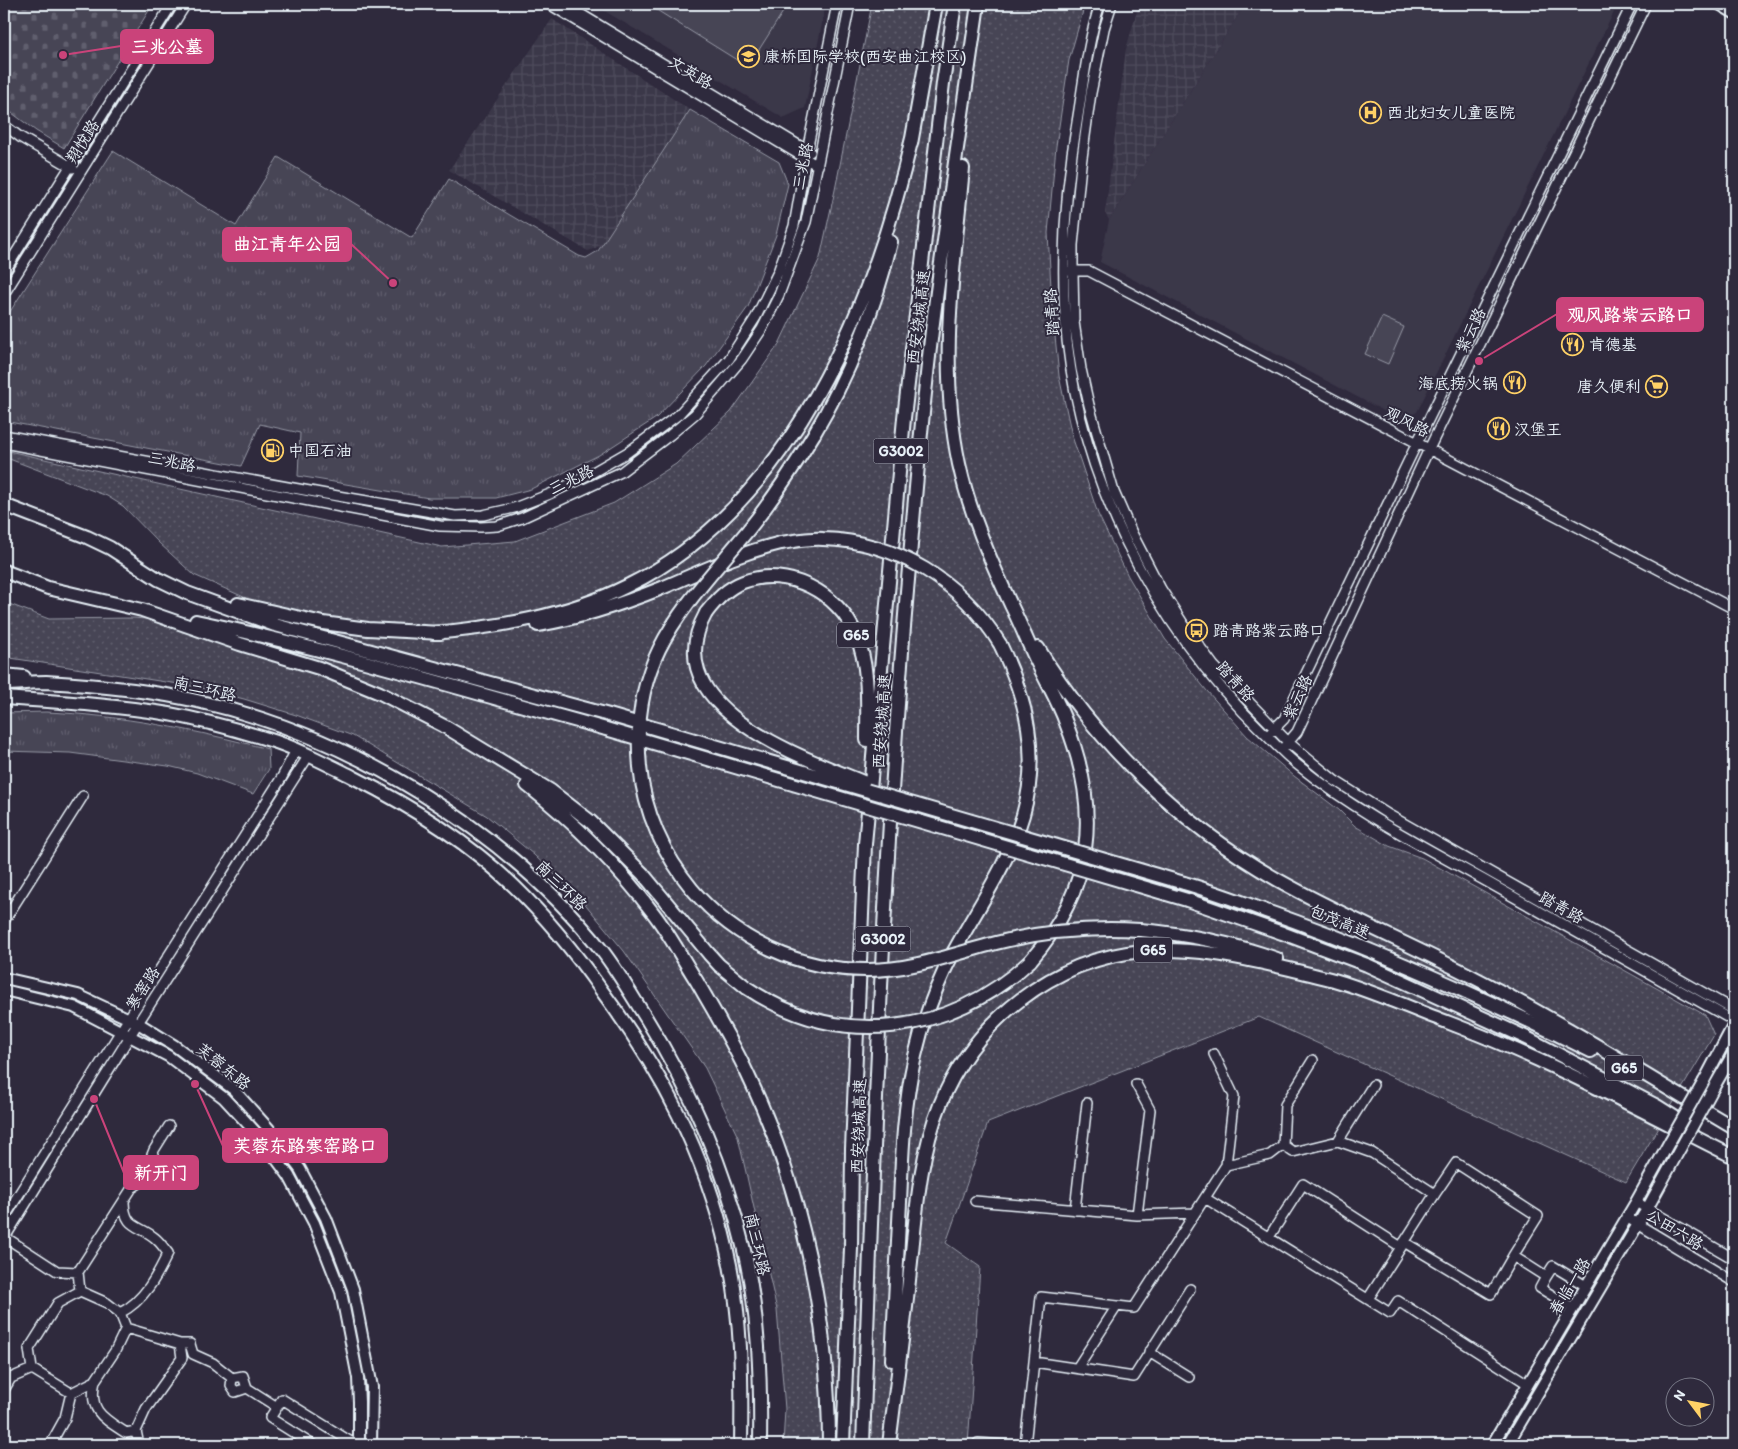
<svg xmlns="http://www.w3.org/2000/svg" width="1738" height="1449" viewBox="0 0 1738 1449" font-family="Itim,'LXGW WenKai TC',sans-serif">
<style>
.built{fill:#3b3749}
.industrial{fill:url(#industrial-grid)}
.grass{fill:url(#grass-dots);stroke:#979aa6}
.cemetery{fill:url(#cemetery-stones);stroke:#979aa6}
.park{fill:url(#park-tufts);stroke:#979aa6}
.pitch{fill:#464455;stroke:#979aa6}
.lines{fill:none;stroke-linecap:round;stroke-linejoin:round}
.minor-casing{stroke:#e8f1f8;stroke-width:12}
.major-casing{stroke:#e8f1f8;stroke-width:14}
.highway-casing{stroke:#e8f1f8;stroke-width:16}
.minor{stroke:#2f2a3d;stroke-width:9}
.major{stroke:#2f2a3d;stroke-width:10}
.highway{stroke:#2f2a3d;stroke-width:12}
.major-bridge-casing{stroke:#e8f1f8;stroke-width:14;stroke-linecap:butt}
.highway-bridge-casing{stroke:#e8f1f8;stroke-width:16;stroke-linecap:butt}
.major-bridge{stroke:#2f2a3d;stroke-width:10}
.highway-bridge{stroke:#2f2a3d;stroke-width:12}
.labels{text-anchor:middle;stroke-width:4;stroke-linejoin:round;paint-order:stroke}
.shield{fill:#2f2a3d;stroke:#b0b5c0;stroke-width:1}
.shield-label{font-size:15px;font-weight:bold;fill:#e8f1f8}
.poi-label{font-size:16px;fill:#e8f1f8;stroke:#2f2a3d;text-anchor:start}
.street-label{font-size:16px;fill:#e8f1f8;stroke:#2f2a3d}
.leader{fill:none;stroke:#ca437a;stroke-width:2}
.callout-dot{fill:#ca437a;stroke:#2f2a3d;stroke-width:2}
.callout{fill:#ca437a;stroke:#ca437a;stroke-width:2}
.callout-label{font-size:18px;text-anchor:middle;font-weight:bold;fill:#fff}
</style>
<defs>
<pattern id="industrial-grid" width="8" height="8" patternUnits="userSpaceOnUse" patternTransform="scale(1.25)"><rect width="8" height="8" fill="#3b3749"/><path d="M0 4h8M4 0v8" fill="none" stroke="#4e4b5b"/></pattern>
<pattern id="grass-dots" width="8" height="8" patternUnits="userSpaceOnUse" patternTransform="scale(1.25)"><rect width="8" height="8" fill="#464455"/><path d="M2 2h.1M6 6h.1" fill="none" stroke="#615f6e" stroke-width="1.8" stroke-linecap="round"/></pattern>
<pattern id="cemetery-stones" width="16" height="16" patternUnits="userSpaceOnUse" patternTransform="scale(1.25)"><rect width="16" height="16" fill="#464455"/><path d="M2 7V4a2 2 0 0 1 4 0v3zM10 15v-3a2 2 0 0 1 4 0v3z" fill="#615f6e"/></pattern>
<pattern id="park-tufts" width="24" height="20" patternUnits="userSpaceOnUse" patternTransform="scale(1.25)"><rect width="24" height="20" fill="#464455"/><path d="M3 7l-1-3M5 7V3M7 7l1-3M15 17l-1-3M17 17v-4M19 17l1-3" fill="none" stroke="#615f6e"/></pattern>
</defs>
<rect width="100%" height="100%" fill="#2f2a3d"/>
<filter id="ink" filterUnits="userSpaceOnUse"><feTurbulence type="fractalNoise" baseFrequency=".02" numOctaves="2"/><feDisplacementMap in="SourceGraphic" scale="10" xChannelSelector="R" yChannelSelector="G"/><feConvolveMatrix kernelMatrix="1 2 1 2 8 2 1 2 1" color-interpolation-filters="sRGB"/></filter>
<g filter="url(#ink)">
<!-- built -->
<path class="built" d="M593,4H826L805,108L783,118Z
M1245,4H1618L1417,412L1401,420L1100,262L1109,220Z"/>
<!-- industrial -->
<path class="industrial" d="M1139,4H1245L1109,220L1105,213L1126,49Z
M552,19L690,110L603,245L588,251L449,170Z"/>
<!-- grass -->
<path class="grass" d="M872,4H1085L1069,60L1056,146L1048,233L1052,306L1059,376L1072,436L1098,514L1128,576L1165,639L1207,691L1247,736L1294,776L1339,810L1355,826L1389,846L1422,858L1705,1015L1714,1035L1626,1182L1259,1017L988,1123L946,1243L980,1267L968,1445H783L785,1409L777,1310L738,1137L705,1068L624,951L586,905L534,855L487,816L353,736L296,715L244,699L198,687L4,657V602L49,619L133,618L159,620L228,645L246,598L194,575L159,543L123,506L107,496L4,457V450L442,547L515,541L614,503L676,464L731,412L779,344L820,258L835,190Z"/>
<!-- cemetery -->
<path class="cemetery" d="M4,4H153L64,148L36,131L4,107Z"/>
<!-- park -->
<path class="park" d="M690,110L779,162L788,184L776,235L748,307L706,366L656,418L599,455L531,489L496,498H429L298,476L300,433L260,424L241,466L4,421V321L113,151L236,226L278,157L412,238L449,179L579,256L586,258L598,251Z
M46,712C120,715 195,730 268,749L269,769L253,794L197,773L168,766L70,753L4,751V713Z"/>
<!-- pitch -->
<path class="pitch" d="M647,4H788L748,67Z
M1382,317L1404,327L1388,364L1365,354Z"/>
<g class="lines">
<defs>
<path id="minor" d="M549,4L818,166
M564,4L810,152
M1100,4C1088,40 1084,79 1078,116C1066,184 1061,249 1065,317C1075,472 1153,626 1264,733C1275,744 1286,756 1299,766C1355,811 1419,844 1482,879C1566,926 1650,973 1734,1021
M1112,4L1104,29L1091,93L1081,165L1073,245V271L1074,322L1081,369L1089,405L1114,492L1132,533L1161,589L1184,625L1214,666L1288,742L1307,758L1334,780L1389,815L1734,1010
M4,125L20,137L73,168
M1069,271H1089L1734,609
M4,272L172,4
M4,294L186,4
M4,435L326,494L455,516L483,515L514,508L550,494L588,475L628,452L678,415L729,359L756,317L778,272L794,226L807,151L837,4
M4,443L440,526L481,527L497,526L522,518L621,472L670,435L695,414L742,359L762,329L779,295L806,222L850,4
M1272,731L1284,719L1417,443L1632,4
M1285,746L1297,732L1429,449L1646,4
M4,921L83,796
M1214,1054L1234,1096L1226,1165
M1136,1084L1150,1110L1137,1215
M1338,1141L1373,1085
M1283,1145L1285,1105L1313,1060
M1205,1198L1390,1313L1398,1301L1528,1384
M975,1201L1137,1215L1195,1213
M1636,1202L1734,1259
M1075,1210L1087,1103
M1626,1217L1734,1282
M4,1218L129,1018L282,777L296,750
M5,1237L57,1271L78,1272L80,1291L107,1303L120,1313L126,1328L180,1344H190L193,1354L213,1363L232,1378L243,1376L247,1388L277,1407L282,1399L356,1445
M1269,1237L1303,1184L1401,1247
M4,1239L138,1023L309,755
M1404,1242L1491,1294L1513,1256
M78,1272L132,1188L141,1182L154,1150L169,1126
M1546,1277L1553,1266L1586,1286
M80,1291L58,1303L29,1349L32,1369L71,1393L95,1381L115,1351L126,1328
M1368,1299L1435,1194
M120,1313C144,1301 157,1276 168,1253C164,1248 160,1242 155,1238C138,1224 125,1229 124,1202
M1149,1352L1189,1377
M1034,1362L1134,1377L1190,1289
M1077,1368L1117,1306
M232,1378L231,1386L235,1392L247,1388
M95,1381C88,1411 103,1418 126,1433L136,1431L146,1409L182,1358L180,1344
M4,1390L11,1378L32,1369
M277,1407L270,1418L313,1445
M136,1431L139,1445
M50,1445L65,1418L71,1393
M976,1445L978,1443L1004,1445
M1025,1445L1041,1297L1134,1308L1226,1165L1270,1155L1283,1145L1293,1152L1338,1141L1372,1153L1435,1194L1456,1163L1538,1216L1513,1256L1546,1277L1540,1288L1573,1308"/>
<path id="major" d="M1719,4L1734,13
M4,978L78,995L138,1023L175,1046L233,1089L269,1129L300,1169L326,1218L353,1289L372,1387L371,1445
M4,990L74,1007L168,1056L224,1098L260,1137L289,1176L314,1223L341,1292L358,1378L359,1402V1445
M1704,1081L1734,1024
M1714,1087L1734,1052
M1492,1445L1636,1202L1670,1141
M1507,1445L1647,1209L1681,1147"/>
<path id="highway" d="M911,144L936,4
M963,168C954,266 938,366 959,464C970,514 990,559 1011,605C1021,625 1029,646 1039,666C1048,685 1059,703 1066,723C1101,812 1094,888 1030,961
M814,434C849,375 875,309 891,242
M4,505L87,537L110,548L158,579L187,593L275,625L609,715
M4,571L48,588L142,610L240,644L319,668L380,693L444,726L551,791L590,821L643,874L709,954L719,965L747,988
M238,604L323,623L368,629L441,633
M706,613C716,600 727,588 743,582C787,565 839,593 856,635C870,667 867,707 867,740
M196,621C334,650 470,692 606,729
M538,625C581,618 622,604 662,588C702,571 739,553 781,543
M433,633C499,627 567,616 627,586C791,506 873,306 912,138
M1038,648C1096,743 1181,825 1278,880C1342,916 1410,944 1475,978C1555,1019 1632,1067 1709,1113
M4,675L24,677
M4,684C18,684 32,682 46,682C96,685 148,690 197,701C349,735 506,829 603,952C619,973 632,996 646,1018C690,1089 724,1165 743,1246C759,1311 761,1379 760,1445
M4,698C59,702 115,705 169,714C202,720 235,729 267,739C297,748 325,763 353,777C411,806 468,842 515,887C548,919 576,954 602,991C661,1071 705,1153 727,1251C742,1315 742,1380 741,1445
M527,785C574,822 618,866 654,914C670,935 682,958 696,980C714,1011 732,1041 747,1073C802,1188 829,1318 829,1445
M1184,883C1212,891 1239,901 1266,911C1378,950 1486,999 1591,1051
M1187,900L1282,933L1367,965L1527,1038L1657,1106L1690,1127
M1140,930C1187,934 1232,943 1277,959
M1702,1109L1734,1128
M892,1360C895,1308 897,1255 900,1202C902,1153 904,1104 915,1056C923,1020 936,986 953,953C977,908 1008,865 1023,815C1040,755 1027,699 1000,644
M843,1445L851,1248L852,1149L865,844L904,418L943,83L955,4
M863,1445C873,1164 882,883 906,603C916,487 925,371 942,256C953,172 966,88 978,4
M889,1445C896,1387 904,1329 910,1271C916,1216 919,1157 940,1105C973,1022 1053,959 1143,951C1191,947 1239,957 1285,968C1302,972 1318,976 1334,980C1368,990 1401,1004 1434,1017C1457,1026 1481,1035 1504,1045C1582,1078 1658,1119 1734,1157"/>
</defs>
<!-- minor casing -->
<use href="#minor" class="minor-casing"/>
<!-- major casing -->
<use href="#major" class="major-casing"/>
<!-- highway casing -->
<use href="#highway" class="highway-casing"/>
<!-- minor -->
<use href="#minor" class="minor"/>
<!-- major -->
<use href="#major" class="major"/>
<!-- highway -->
<use href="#highway" class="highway"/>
<defs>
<path id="major-bridge" d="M1670,1141L1704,1081
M1681,1147L1714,1087"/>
<path id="highway-bridge" d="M814,434C794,467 773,499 749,529C685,607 629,656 640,767C644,812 664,855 692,889C736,941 801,971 869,970C912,970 954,954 996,943C1044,931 1091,927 1140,930
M781,543C795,541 809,538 823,539C896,541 962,582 1000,644
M706,613C654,707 800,756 863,782
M609,715L1184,883
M606,729L1187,900
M747,988C840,1050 949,1036 1030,961"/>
</defs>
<!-- major-bridge casing -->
<use href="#major-bridge" class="major-bridge-casing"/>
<!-- highway-bridge casing -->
<use href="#highway-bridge" class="highway-bridge-casing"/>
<!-- major-bridge -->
<use href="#major-bridge" class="major-bridge"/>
<!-- highway-bridge -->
<use href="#highway-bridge" class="highway-bridge"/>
</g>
</g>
<!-- icons -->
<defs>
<symbol id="school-ring" viewBox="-11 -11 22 22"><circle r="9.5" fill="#2f2a3d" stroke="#ffd166" stroke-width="1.5"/><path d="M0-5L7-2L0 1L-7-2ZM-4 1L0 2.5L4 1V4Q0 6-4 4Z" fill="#ffd166"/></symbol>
<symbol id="hospital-ring" viewBox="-11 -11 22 22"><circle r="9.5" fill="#2f2a3d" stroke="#ffd166" stroke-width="1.5"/><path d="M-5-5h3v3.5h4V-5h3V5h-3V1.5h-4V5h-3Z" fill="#ffd166"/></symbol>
<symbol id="restaurant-ring" viewBox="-11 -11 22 22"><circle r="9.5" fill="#2f2a3d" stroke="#ffd166" stroke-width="1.5"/><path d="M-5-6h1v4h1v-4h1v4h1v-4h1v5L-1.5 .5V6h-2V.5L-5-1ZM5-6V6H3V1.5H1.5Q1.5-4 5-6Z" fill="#ffd166"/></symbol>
<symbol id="supermarket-ring" viewBox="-11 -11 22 22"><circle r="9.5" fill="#2f2a3d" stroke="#ffd166" stroke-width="1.5"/><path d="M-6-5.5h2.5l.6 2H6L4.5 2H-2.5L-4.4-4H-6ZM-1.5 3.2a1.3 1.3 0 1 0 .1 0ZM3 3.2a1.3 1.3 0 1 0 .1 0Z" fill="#ffd166"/></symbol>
<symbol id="fuel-ring" viewBox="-11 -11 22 22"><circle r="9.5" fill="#2f2a3d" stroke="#ffd166" stroke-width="1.5"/><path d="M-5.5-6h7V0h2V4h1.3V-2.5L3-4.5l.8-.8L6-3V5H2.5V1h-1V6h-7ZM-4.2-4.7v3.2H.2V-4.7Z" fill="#ffd166"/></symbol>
<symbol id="bus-ring" viewBox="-11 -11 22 22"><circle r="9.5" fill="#2f2a3d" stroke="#ffd166" stroke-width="1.5"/><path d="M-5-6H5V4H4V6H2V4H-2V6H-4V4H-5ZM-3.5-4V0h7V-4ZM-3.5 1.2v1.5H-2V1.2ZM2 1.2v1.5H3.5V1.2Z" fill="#ffd166"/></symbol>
</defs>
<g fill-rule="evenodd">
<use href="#school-ring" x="736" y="44" width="25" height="25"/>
<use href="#hospital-ring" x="1358" y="100" width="25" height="25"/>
<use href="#restaurant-ring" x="1560" y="332" width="25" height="25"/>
<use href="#restaurant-ring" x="1502" y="370" width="25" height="25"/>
<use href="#supermarket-ring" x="1644" y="374" width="25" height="25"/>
<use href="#restaurant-ring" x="1486" y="416" width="25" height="25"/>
<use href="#fuel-ring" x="260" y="438" width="25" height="25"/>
<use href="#bus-ring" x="1184" y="618" width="25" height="25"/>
</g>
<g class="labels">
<!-- shield labels -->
<g class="shield">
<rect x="873.5" y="438.5" width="55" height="25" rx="4"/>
<rect x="837" y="622.5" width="38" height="25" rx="4"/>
<rect x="855.5" y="926.5" width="55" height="25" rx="4"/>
<rect x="1134" y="937.5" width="38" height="25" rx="4"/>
<rect x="1605" y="1055.5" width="38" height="25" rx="4"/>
</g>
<g class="shield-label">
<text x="901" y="456">G3002</text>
<text x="856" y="640">G65</text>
<text x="883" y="944">G3002</text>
<text x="1153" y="955">G65</text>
<text x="1624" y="1073">G65</text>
</g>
<!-- poi labels -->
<g class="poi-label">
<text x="764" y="62">康桥国际学校(西安曲江校区)</text>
<text x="1387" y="118">西北妇女儿童医院</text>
<text x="1589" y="350">肯德基</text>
<text x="1498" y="389" text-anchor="end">海底捞火锅</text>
<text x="1641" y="392" text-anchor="end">唐久便利</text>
<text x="1514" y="435">汉堡王</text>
<text x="288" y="456">中国石油</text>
<text x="1213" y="636">踏青路紫云路口</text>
</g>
<!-- street labels -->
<g class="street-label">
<text transform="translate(691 72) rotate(31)" y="6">文英路</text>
<text transform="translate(82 141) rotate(-58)" y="6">翔悦路</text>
<text transform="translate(802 166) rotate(-79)" y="6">三兆路</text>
<text transform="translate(1051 312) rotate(-94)" y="6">踏青路</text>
<text transform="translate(918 317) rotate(-83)" y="6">西安绕城高速</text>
<text transform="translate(1470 330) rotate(-64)" y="6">紫云路</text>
<text transform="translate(1407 421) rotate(27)" y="6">观风路</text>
<text transform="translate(172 461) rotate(11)" y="6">三兆路</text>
<text transform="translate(571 479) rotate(-26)" y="6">三兆路</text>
<text transform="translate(1236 681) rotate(48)" y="6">踏青路</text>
<text transform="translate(205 688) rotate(13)" y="6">南三环路</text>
<text transform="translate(1297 697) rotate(-65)" y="6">紫云路</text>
<text transform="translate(881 721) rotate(-86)" y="6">西安绕城高速</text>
<text transform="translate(562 885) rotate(44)" y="6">南三环路</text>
<text transform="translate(1562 907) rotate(29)" y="6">踏青路</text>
<text transform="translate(1340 921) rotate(22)" y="6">包茂高速</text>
<text transform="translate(142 988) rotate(-57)" y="6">寒窑路</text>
<text transform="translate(224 1066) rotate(39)" y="6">芙蓉东路</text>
<text transform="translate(858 1126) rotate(-88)" y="6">西安绕城高速</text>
<text transform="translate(1675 1229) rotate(31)" y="6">公田六路</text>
<text transform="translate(758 1244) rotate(77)" y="6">南三环路</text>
<text transform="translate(1569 1286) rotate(-59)" y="6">春临一路</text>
</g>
</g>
<!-- callouts -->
<path class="leader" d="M63 55L121 46M393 283L351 244M1479 361L1557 314M195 1084L223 1146M94 1099L124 1173"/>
<g class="callout-dot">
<circle cx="63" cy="55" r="5"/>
<circle cx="393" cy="283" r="5"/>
<circle cx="1479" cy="361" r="5"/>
<circle cx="195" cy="1084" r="5"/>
<circle cx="94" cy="1099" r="5"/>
</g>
<g class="callout">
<rect x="121" y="30" width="92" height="33" rx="5"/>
<rect x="223" y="228" width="128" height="33" rx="5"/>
<rect x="1557" y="298" width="146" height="33" rx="5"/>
<rect x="223" y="1129" width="164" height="33" rx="5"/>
<rect x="124" y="1156" width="74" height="33" rx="5"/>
</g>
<g class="callout-label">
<text x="167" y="53">三兆公墓</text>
<text x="287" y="250">曲江青年公园</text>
<text x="1630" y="321">观风路紫云路口</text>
<text x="305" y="1152">芙蓉东路寒窑路口</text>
<text x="161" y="1179">新开门</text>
</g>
<!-- margin -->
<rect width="1738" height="1449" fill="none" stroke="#2f2a3d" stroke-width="20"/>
<rect x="10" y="10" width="1718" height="1429" fill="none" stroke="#e8f1f8" stroke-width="2" filter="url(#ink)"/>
<!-- north arrow -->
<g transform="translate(1690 1402) rotate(302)"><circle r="24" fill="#2f2a3d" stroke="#797a88"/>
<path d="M0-4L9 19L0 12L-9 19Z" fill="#ffd166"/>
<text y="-8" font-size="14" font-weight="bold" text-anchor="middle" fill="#e8f1f8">N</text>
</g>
</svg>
